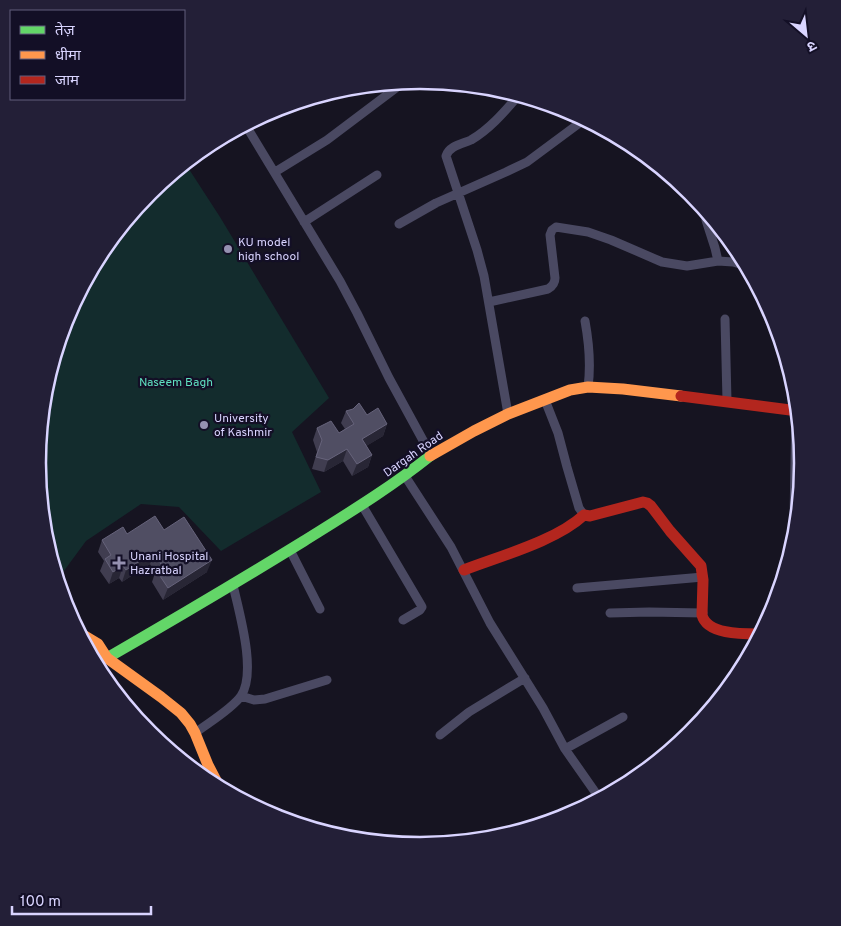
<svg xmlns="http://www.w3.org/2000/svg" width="841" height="926" viewBox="0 0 841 926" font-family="Overpass,'Noto Sans Devanagari',sans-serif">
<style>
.green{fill:#132c2d}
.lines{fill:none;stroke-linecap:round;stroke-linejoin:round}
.street{stroke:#4a4962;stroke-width:9}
.fast{stroke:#63d668;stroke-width:11}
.slow{stroke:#ff974d;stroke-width:11}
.jam{stroke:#b3261e;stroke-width:11}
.wall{fill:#403d50}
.shaded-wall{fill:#282635}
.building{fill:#504e63;stroke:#66637b}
.poi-dot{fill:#9591b1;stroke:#130f26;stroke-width:2}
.labels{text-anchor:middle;stroke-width:4.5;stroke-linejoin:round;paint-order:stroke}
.poi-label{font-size:12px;fill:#d9d4ff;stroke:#130f26;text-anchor:start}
.park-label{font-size:12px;fill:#5fe0c0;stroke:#130f26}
.street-label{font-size:12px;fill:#d9d4ff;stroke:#130f26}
.rim{fill:none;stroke:#d9d4ff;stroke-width:2.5}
</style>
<rect width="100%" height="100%" fill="#161421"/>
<!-- green -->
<path class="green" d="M185,163L220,217L329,398L292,432L321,492L221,551L179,507L141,504L86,541L58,579L45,537L38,463L45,388L67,316L102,250L150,192Z"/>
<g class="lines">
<!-- street -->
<path class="street" d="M245,124L340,281L357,313L389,378L431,455
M642,152L651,164
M275,172L327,140L404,82
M710,214L706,220L715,248L718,261
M304,222L377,175
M399,224L436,203L506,172L527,162L585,119
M489,302L548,289C553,286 555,283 555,278L550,235L552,230L556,227L588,232L611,240L662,262L687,266L718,261L733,262L747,266
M725,319L727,401
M585,321C589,343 591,365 588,387
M545,400L558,433L567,467L579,508L584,515
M508,414L484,276L477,250L446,156C449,146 462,144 471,140C490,129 505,111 519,95
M405,476L451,547L490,623L543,708L565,749L600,799
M362,505L421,605L422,607L420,610L403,620
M798,523L794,518L796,410L798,408
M290,550L320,609
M577,588L703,577
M610,613L649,612L703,613
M241,696L254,700L265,699L327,680
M195,733C208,723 232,709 241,696C257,672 239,612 233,585
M440,735L469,712L525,678
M565,749L623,717
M203,778L208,765"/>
<!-- fast -->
<path class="fast" d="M107,658C173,620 239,581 304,541C347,514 390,488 430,456"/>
<!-- slow -->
<path class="slow" d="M430,456L474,431L508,414L570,390L588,387L623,389L681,396
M78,632L98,644L107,658L161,697L181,713L190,724L195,733L208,765L220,788"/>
<!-- jam -->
<path class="jam" d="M681,396L798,411
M464,570C500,556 556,541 584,515L590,516L643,502L647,503L651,506L670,531L701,566L703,580L702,615C707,635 744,634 761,634"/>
</g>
<!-- wall -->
<path class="wall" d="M346,411L367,415L387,424L383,436L366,446L372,455L368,467L352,476L343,461L324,472L312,469L317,452L313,440L317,428L339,433L345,429L341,423Z
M164,530L207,572L163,600L152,582L155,573L150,564L122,582L119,578L109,584L100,571L104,561L98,552L102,540L127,534Z"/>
<!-- shaded-wall -->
<path class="shaded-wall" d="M387,424L383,436L358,451L362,439Z
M347,449L343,461L324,472L328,460Z
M372,455L368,467L352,476L357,464Z
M154,552L150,564L122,582L126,570Z
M212,560L207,572L163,600L168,588Z
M123,566L119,578L109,584L113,572Z"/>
<!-- building -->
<path class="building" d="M359,403L367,415L378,408L387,424L362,439L372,455L357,464L347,449L328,460L316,457L322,440L317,428L331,421L339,433L354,424L346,411L353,409Z
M155,516L164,530L184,517L212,560L168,588L156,570L162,566L154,552L126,570L123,566L113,572L105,559L111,555L102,540L123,527L127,534Z"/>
<!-- markers -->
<g class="poi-dot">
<circle cx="228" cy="249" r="5"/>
<circle cx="204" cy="425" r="5"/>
<path d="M116.5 555.5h5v5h5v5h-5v5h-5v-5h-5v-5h5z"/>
</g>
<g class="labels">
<!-- poi labels -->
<g class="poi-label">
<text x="238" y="246">KU model<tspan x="238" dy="14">high school</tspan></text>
<text x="214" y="422">University<tspan x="214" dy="14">of Kashmir</tspan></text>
<text x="130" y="560">Unani Hospital<tspan x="130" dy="14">Hazratbal</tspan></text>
</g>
<!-- park labels -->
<g class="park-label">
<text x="176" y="386">Naseem Bagh</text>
</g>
<!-- street labels -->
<g class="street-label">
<text transform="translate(413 454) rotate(-35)" y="4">Dargah Road</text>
</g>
</g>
<!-- crop -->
<path d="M0 0H841V926H0ZM46 463a374 374 0 1 1 748 0a374 374 0 1 1-748 0Z" fill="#231f37" fill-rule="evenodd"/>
<path class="rim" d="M46 463a374 374 0 1 1 748 0a374 374 0 1 1-748 0Z"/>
<!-- legend -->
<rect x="10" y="10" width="175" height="90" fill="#130f26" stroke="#625e7d"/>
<rect x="20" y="26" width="25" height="8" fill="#63d668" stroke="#625e7d"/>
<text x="55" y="35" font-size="15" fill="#d9d4ff">तेज़</text>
<rect x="20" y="51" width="25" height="8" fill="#ff974d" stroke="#625e7d"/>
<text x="55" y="60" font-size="15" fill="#d9d4ff">धीमा</text>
<rect x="20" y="76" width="25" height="8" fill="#b3261e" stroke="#625e7d"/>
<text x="55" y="85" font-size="15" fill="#d9d4ff">जाम</text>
<!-- north arrow -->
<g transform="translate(806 35) rotate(152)" stroke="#130f26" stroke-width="4" paint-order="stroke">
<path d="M0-4L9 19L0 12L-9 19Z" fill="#d9d4ff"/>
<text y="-8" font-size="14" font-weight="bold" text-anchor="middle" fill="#d9d4ff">उ</text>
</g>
<!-- scale -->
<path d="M12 906v8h139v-8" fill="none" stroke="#d9d4ff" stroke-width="2.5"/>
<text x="20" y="906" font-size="15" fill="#d9d4ff" stroke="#130f26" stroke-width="4" paint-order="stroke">100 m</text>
</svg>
